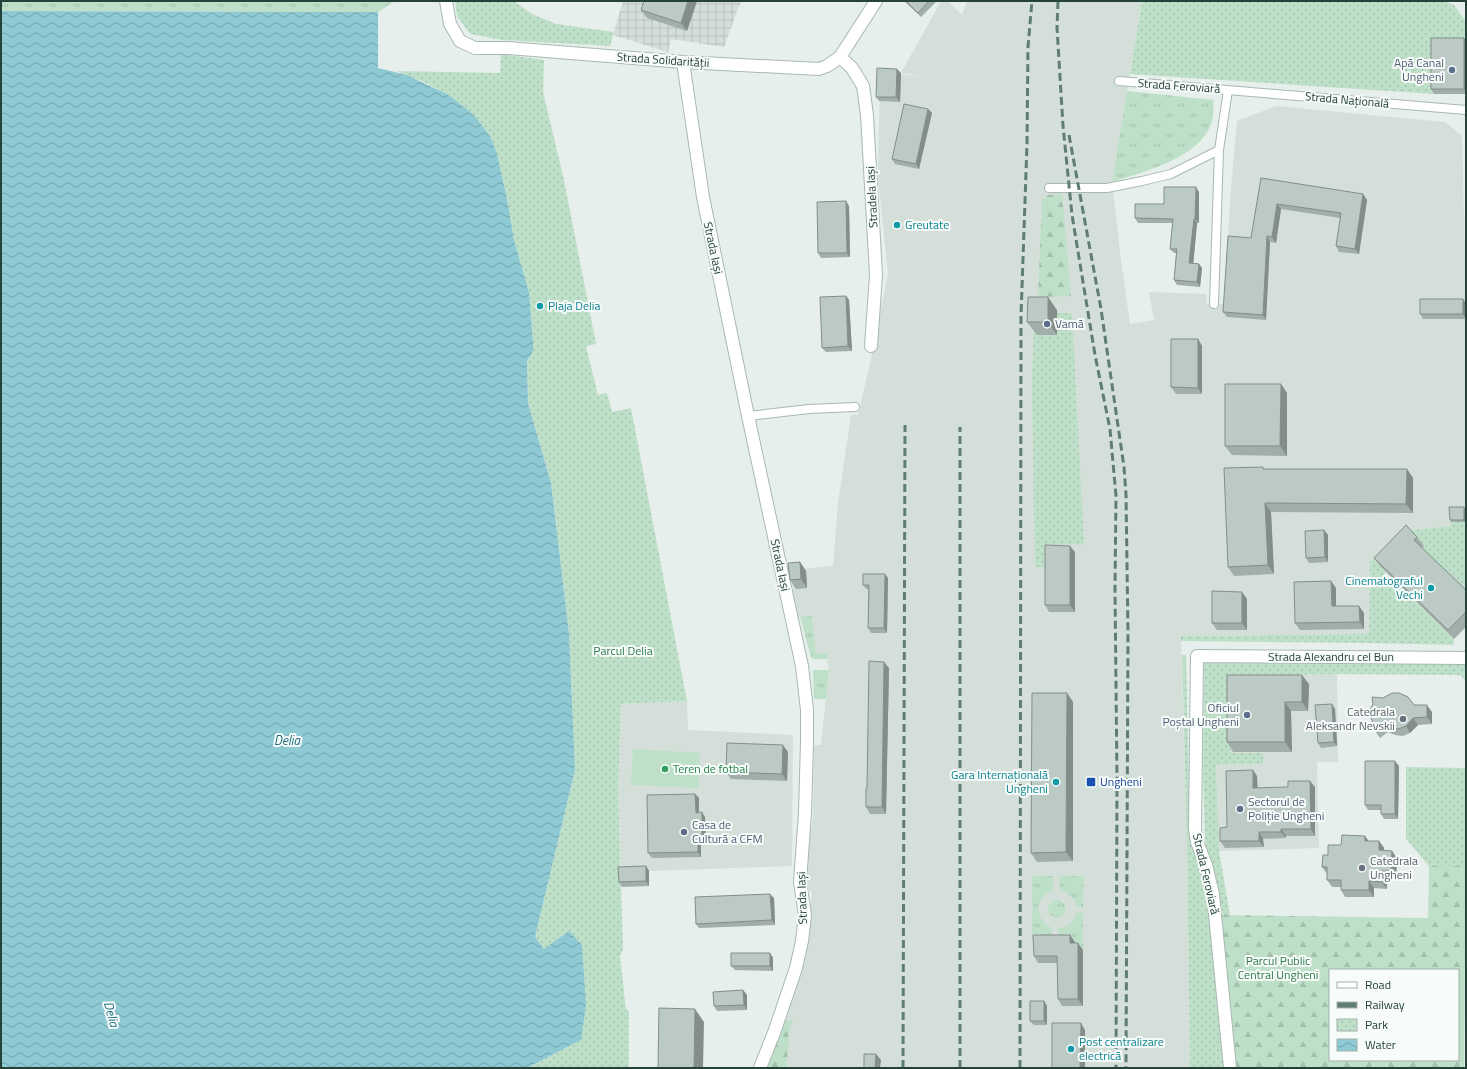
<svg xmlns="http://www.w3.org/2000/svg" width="1467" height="1069" viewBox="0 0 1467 1069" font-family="'Titillium Web',sans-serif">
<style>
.built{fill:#d4dfda}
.industrial{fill:url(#industrial-grid)}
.grass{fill:url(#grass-tufts)}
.forest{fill:url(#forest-firs);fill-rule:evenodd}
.park{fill:url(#park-dots)}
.pitch{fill:#bfe0c8}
.water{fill:url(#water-waves)}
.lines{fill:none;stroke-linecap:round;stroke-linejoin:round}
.service-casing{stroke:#a8b8b2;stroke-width:10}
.minor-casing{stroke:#a8b8b2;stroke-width:14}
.service{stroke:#fff;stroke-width:8}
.minor{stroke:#fff;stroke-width:12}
.rail{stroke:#5f7d75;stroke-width:3;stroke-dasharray:8 4;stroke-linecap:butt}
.wall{fill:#a1aea9}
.shaded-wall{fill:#838d89}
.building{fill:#bbcac4;stroke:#838d89}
.service-dot{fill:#5c6f8a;stroke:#f7fbf9;stroke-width:1.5}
.culture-dot{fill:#0f9aa8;stroke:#f7fbf9;stroke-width:1.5}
.worship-dot{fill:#6b7280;stroke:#f7fbf9;stroke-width:1.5}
.leisure-dot{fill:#2e9e5b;stroke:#f7fbf9;stroke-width:1.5}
.transit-dot{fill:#1a4fb4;stroke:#f7fbf9;stroke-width:1.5}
.labels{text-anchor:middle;stroke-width:4;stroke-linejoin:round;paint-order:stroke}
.street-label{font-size:12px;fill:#24423a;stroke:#f7fbf9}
.service-label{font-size:12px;fill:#4e5e75;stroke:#f7fbf9;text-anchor:start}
.culture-label{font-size:12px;fill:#0d838f;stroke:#f7fbf9;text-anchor:start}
.park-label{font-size:12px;fill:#2d7a4b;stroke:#f7fbf9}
.worship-label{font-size:12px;fill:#5b616d;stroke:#f7fbf9;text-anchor:end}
.leisure-label{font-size:12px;fill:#27864d;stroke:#f7fbf9;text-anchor:start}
.transit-label{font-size:12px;fill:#164399;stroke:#f7fbf9;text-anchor:start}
.water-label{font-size:13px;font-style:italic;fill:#1c6f80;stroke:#f7fbf9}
</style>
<defs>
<pattern id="industrial-grid" width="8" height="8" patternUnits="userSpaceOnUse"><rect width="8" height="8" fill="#d4dfda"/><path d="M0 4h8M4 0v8" fill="none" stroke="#b6c1bc"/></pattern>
<pattern id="grass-tufts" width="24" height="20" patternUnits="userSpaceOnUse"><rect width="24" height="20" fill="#bfe0c8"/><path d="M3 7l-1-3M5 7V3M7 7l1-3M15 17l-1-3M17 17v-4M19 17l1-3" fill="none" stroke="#a4c1ad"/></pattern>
<pattern id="forest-firs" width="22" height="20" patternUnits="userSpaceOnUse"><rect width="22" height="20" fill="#bfe0c8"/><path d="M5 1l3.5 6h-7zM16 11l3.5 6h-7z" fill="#a4c1ad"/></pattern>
<pattern id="park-dots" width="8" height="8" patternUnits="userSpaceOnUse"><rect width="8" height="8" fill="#bfe0c8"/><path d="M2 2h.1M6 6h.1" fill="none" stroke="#a4c1ad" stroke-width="1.8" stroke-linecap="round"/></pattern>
<pattern id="water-waves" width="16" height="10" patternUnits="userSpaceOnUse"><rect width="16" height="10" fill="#8ec9d4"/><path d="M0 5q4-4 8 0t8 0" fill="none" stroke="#74a5ad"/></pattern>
</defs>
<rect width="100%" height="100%" fill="#e6efeb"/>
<!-- built -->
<path class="built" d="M941,1H948L962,15L967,1H1142L1112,182L1121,259L1130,324L1154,320L1149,292L1206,294L1207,304H1224L1231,188L1237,121L1276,106L1445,122L1462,136L1466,296L1465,509L1451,510V526L1402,531L1370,562L1369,634L1181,636L1187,853L1190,1068H765L801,973L812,893L804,885L813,816L814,745H821L829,670L827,659L828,654L816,653L812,617H797L790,570L833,566L838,503L851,415H858L870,363L888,274L878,178L880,73L919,76L901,73Z
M1337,674L1338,762H1317L1319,848L1218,851L1216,765L1263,764L1230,753L1229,676Z
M687,701L688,730L793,735L792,866L621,872L618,790L621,704Z"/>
<!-- industrial -->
<path class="industrial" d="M623,1H741L724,47L671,39L668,52L613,35Z"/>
<!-- grass -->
<path class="grass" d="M1,1H395L378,12L1,11Z
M1127,91L1214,100C1213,107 1214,115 1212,121C1202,158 1143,172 1112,182Z
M812,616L816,653L828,654L827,659H814L811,657L800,617Z
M813,670H829L826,699H814Z
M1032,876H1053V890C1034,898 1034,919 1052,928L1053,942H1032Z
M1059,876H1084L1083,907L1076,906C1074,897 1069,893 1060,890Z
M1048 909a9 9 0 1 1 18 0a9 9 0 1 1-18 0Z
M1077,913H1083V950L1058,942V928C1068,928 1074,922 1077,913Z"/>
<!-- forest -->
<path class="forest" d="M1062,194L1071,296L1040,297L1038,296L1042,200L1048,195Z
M1429,866H1466L1464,1068H1236L1224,955L1221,915L1428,918ZM1330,970H1458V1060H1330Z
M786,1019L788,1021L793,1019L788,1037L789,1041L786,1068H765L783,1020Z"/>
<!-- park -->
<path class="park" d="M455,1H514L532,14L556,24L614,32L610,46L502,40L470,34L457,16Z
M1142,1H1443L1454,5L1465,20L1466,42L1434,94L1130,74Z
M501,54L544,60L543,92L564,180L596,344L586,346L598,395L607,393L612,412L631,408L687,701L621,704L618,790L623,949L620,956L626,1010H629V1068H527L581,1040L544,949L535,937L575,770L569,633L551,483L528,403L527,361L532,351L533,342L529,292L514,240L508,204L497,153L490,136L477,119L469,111L449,95L422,81L396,71L500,73Z
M1057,313H1072L1084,544L1050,545V567H1035L1032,385L1034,316L1037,335H1057Z
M1451,522H1465L1466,593L1381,567L1386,572L1383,576L1389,582L1392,579L1454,639V645L1369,643L1181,641V636L1369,634L1370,562L1402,531L1451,526Z
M1182,655H1186L1190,836L1207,887L1225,1068H1190L1187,853Z
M1204,663H1466V681L1460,675L1337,674L1229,676L1230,753H1263V764L1216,765L1219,851L1230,915H1221L1205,841L1203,775Z
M1406,767L1466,768V866H1429L1406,839Z"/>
<!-- pitch -->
<path class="pitch" d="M633,749L700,753L698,788L631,785Z"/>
<!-- water -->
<path class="water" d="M1,11L378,12V68L407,75L449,95L469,111L477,119L490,136L497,153L508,204L514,240L529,292L533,342V351L527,361L528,403L551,483L569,633L575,770L535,937L544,949L569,931L582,945L586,1005L581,1040L527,1068H1Z"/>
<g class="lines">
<defs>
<path id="service" d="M1119,81L1466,110
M1049,188H1107L1142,181L1171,174L1219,150
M1214,304L1219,150L1228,90
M748,416L809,409L855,407"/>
<path id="minor" d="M446,1L450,24L460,41L475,48H507L683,62L819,69L827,66L840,57L876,1
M840,57L852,68L863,86L867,115L876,275L871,346
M683,62L703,197L748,416L802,666L807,710V742L805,813L800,882L805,915L802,941L796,968L775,1030L760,1068
M1230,1068L1213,894L1206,865L1197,842L1195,829L1197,656L1466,658"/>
</defs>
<!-- service casing -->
<use href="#service" class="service-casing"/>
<!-- minor casing -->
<use href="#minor" class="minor-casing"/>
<!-- service -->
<use href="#service" class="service"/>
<!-- minor -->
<use href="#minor" class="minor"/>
<!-- rail -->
<path class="rail" d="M1058,1L1057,28L1063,126L1072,215L1095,355L1110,429L1116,496L1115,589L1117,781L1116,1068
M1069,135L1101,309L1124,467L1126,495L1128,634L1126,1068
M903,1068L905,425
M960,1068V427
M1020,1068L1021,316L1027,144L1028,47L1032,1"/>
</g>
<!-- wall -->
<path class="wall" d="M697,1L687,31L647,18L641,10Z
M904,1H937L921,17Z
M1466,40V94H1434L1431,89Z
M901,73L900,102L879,101L876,97Z
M928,109L932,113L919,169L895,164L892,159Z
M1261,178L1363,194L1367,200L1359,254L1339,252L1336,246L1340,218L1281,209L1276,243L1270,242L1266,320L1227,317L1223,312L1251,238Z
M1199,192V223H1197L1193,263L1199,264L1202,268L1200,287L1177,285L1174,280L1176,253H1174L1170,249L1173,223H1138L1135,218L1164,204Z
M849,206L850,257L821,258L818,253Z
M846,296L849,300L852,351L826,352L822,348Z
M1463,299L1466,303V319H1423L1420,314Z
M1057,310V335H1037L1027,322Z
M1198,339L1202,346V394H1176L1171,387Z
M1281,384L1287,393V456L1232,455L1225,446Z
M1265,469H1407L1413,478V513L1271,512L1274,574L1234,576L1228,567Z
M1464,507L1465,509V522H1451L1450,520Z
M1324,530L1328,535V562L1309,563L1306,558Z
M1417,537L1424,546L1422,548L1466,590V627L1454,639L1381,567L1374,558Z
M1075,552V612H1049L1045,605Z
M800,562L806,571L807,588L796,589L790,580Z
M888,578L887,633H871L868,628V589H866L863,585Z
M1331,581L1336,588V606L1364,613V629L1300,630L1295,623Z
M1247,599V630H1217L1212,623Z
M889,668L886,814H870L866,807L867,788Z
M1309,684L1308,711H1291L1292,752H1233L1227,742Z
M1067,693L1073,702V861L1037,862L1031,853Z
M1332,704L1335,709L1337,746L1321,748L1318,743Z
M1373,704L1414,705L1432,712V724L1418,725L1410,733L1403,736L1395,735L1388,732L1380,738L1375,731Z
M788,752L787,781L731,779L726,772Z
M1399,766L1398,819H1384L1381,814V810H1368L1365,805Z
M1257,776V788L1315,787V836H1286V838L1263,839L1264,847L1225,848L1220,841L1227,827Z
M695,794L699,798V813L705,817L706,843H701V857L652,858L648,853Z
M1365,836L1368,841H1379L1384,848V851L1397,858L1396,878H1387V889L1374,888V897H1345L1341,890V887H1332L1327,880V874L1322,867L1341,845Z
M646,866L649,871V886L622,887L619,882Z
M774,898L775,925L699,928L696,924Z
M1075,942V943L1083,950V1006H1062L1058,999V963H1038L1034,956Z
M770,953L773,958V971L735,970L731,966Z
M743,990L747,995V1010L717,1011L714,1006Z
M1044,1001L1047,1006V1025H1034L1030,1021Z"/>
<!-- shaded-wall -->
<path class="shaded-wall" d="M688,1H697L687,31L681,23Z
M1464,38L1466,40V92L1464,89Z
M897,69L901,73L900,102L896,97Z
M928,109L932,113L919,169L916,164Z
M1196,187L1199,192V223L1195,219Z
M1363,194L1367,200L1359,254L1355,249Z
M846,201L849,206L850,257L847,253Z
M1277,204L1281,209L1276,243L1272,237Z
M1194,219L1197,223L1193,267L1189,263Z
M1267,236L1270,242L1266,320L1263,315Z
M1199,264L1202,268L1200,287L1197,282Z
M846,296L849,300L852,351L848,346Z
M1048,297L1057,310V335L1048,322Z
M1463,299L1466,303V318L1463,314Z
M1198,339L1202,346V394L1198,388Z
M1281,384L1287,393V456L1280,446Z
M1407,469L1413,478V513L1406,504Z
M1265,503L1271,512L1274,574L1268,565Z
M1464,507L1465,509V522L1464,520Z
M1324,530L1328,535V562L1325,557Z
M1070,546L1075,552V612L1070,605Z
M800,562L806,571L807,588L801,579Z
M885,574L888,578L887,633L884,628Z
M1331,581L1336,588V613L1332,606Z
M1242,592L1247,599V630L1242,623Z
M1359,606L1364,613V629L1360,622Z
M884,662L889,668L886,814L882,807Z
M1302,675L1309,684L1308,711L1302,702Z
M1067,693L1073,702V861L1066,852Z
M1285,702L1291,711L1292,752L1285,742Z
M1332,704L1335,709L1337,746L1334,742Z
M1427,705L1432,712V724L1427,717Z
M1413,718L1418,725L1410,733L1406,726Z
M783,745L788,752L787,781L782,774Z
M1395,761L1399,766L1398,819L1395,814Z
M1253,770L1257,776L1258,794L1253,788Z
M1310,781L1315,787V836L1311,829Z
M695,794L699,798V817L696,813Z
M702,812L705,817L706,843L702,838Z
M1281,829L1286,836V838L1281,832Z
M1259,832L1263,839L1264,847L1259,841Z
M1365,836L1370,843L1365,841Z
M698,838L701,843V857L698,852Z
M1379,841L1384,848L1383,857L1379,850Z
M1392,851L1397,858L1396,878L1391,871Z
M646,866L649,871V886L646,881Z
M1382,871L1387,878V889L1382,882Z
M1369,881L1374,888V897L1369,890Z
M770,894L774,898L775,925L772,920Z
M1070,935L1075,942V950L1070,943Z
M1078,943L1083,950V1006L1078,999Z
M770,953L773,958V971L770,966Z
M743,990L747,995V1010L744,1005Z
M1044,1001L1047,1006V1025L1044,1021Z
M695,1009L704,1022L703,1068H694Z
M1081,1023L1085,1030V1068H1080Z
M876,1054L881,1060L880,1068H875Z"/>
<!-- building -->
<path class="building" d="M644,1H688L681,23L641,10Z
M906,1H929L918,13Z
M1431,38H1464V89H1431Z
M877,68L897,69L896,97H876Z
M904,104L928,109L916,164L892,159Z
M1261,178L1363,194L1355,249L1336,246L1341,213L1277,204L1272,237L1267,236L1263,315L1223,312L1228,236L1251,238Z
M1164,187H1196L1195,219H1194L1189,263L1199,264L1197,282L1174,280L1177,249H1170L1173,219L1135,218V204H1164Z
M846,201L847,253H818L817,202Z
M846,296L848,346L822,348L820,297Z
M1028,297H1048V322H1027Z
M1420,299H1463V314H1420Z
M1171,339H1198V388L1171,387Z
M1225,384H1281L1280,446H1225Z
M1263,467V469H1407L1406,504L1265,503L1268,565L1228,567L1224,468Z
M1449,507H1464V520H1450Z
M1406,525L1417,537L1414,540L1466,590V612L1448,630L1374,558Z
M1324,530L1325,557L1306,558L1305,531Z
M1045,545L1070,546V605H1045Z
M800,562L801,579L790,580L788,563Z
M863,574H885L884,628H868L869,585H863Z
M1331,581L1332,606H1359L1360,622L1295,623L1294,582Z
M1212,591L1242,592V623H1212Z
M869,661L884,662L882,807H866V788H867Z
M1227,675H1302V702H1285V742H1227Z
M1032,693H1067L1066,852L1031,853Z
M1392,693H1399L1408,697L1414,705H1427V717L1413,718L1406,726L1398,729L1390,728L1383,725L1375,731L1372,720L1368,713L1373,704L1372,697L1383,698Z
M1332,704L1334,742L1318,743L1315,705Z
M727,743L783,745L782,774L726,772Z
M1365,761H1395V814H1381V805H1365Z
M1253,770V788L1288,787V781H1310L1311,829H1281V832H1259V841H1220V828L1227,827L1226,771Z
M695,794L696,813L702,812V838H698V852L648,853L647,795Z
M1342,835L1365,836V841H1379V850L1392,851L1391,871H1382V882L1369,881V890H1341V880H1327V867H1322L1323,855H1328V845H1341Z
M646,866V881L619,882L618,867Z
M770,894L772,920L696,924L695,897Z
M1033,935H1070V943H1078V999H1058L1057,956H1034Z
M731,953H770V966H731Z
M743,990L744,1005L714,1006L713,992Z
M1030,1001H1044V1021H1030Z
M659,1008L695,1009L694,1068H658Z
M1052,1023H1081L1080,1068H1052Z
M864,1054H876L875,1068H864Z"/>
<!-- markers -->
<g class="service-dot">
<circle cx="1452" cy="70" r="4"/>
<circle cx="1047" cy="324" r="4"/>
<circle cx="1247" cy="715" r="4"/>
<circle cx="1240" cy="809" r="4"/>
<circle cx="684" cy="832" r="4"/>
</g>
<g class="culture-dot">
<circle cx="897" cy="225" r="4"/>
<circle cx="540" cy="306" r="4"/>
<circle cx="1431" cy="588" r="4"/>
<circle cx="1056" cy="782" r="4"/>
<circle cx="1071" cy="1049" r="4"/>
</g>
<g class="worship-dot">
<circle cx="1403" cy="719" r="4"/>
<circle cx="1362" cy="868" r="4"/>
</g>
<circle class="leisure-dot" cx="665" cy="769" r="4"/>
<rect class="transit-dot" x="1086" y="777" width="10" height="10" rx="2"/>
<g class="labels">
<!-- street labels -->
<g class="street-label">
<text transform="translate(663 60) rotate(4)" y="4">Strada Solidarității</text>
<text transform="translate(1179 86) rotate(4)" y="4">Strada Feroviară</text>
<text transform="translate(1347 100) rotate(5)" y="4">Strada Națională</text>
<text transform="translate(872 197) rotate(-93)" y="4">Stradela Iași</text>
<text transform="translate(713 248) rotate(78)" y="4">Strada Iași</text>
<text transform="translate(780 565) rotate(78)" y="4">Strada Iași</text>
<text x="1331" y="661">Strada Alexandru cel Bun</text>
<text transform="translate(1206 874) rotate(77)" y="4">Strada Feroviară</text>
<text transform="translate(802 898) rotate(-92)" y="4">Strada Iași</text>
</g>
<!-- service labels -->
<g class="service-label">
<text x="1444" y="67" text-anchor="end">Apă Canal<tspan x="1444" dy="14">Ungheni</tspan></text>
<text x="1055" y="328">Vamă</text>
<text x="1239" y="712" text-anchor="end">Oficiul<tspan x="1239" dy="14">Poștal Ungheni</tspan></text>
<text x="1248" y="806">Sectorul de<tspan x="1248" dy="14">Poliție Ungheni</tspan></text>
<text x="692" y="829">Casa de<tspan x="692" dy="14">Cultură a CFM</tspan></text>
</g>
<!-- culture labels -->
<g class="culture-label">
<text x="905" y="229">Greutate</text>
<text x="548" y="310">Plaja Delia</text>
<text x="1423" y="585" text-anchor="end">Cinematograful<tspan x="1423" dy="14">Vechi</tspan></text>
<text x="1048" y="779" text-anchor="end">Gara Internațională<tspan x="1048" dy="14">Ungheni</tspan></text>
<text x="1079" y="1046">Post centralizare<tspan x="1079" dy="14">electrică</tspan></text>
</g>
<!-- park labels -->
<g class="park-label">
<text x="623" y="655">Parcul Delia</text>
<text x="1278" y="965">Parcul Public<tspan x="1278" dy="14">Central Ungheni</tspan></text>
</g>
<!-- worship labels -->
<g class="worship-label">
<text x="1395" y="716">Catedrala<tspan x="1395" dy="14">Aleksandr Nevskii</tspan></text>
<text x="1370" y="865" text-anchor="start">Catedrala<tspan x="1370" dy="14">Ungheni</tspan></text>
</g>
<!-- leisure labels -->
<g class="leisure-label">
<text x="673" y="773">Teren de fotbal</text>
</g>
<!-- transit labels -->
<g class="transit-label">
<text x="1100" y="786">Ungheni</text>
</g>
<!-- water labels -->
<g class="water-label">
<text x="287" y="745">Delia</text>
<text transform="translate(112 1014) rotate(75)" y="5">Delia</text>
</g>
</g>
<!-- border -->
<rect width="1467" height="1069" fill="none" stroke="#24423a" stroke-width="4"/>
<!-- legend -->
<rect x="1329" y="969" width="130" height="92" fill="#f7fbf9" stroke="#a3b1ad"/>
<rect x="1337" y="982" width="20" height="6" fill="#ffffff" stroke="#a3b1ad"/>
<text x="1365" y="989" font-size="12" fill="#24423a">Road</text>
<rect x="1337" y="1002" width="20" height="6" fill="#5f7d75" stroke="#a3b1ad"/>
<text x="1365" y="1009" font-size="12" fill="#24423a">Railway</text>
<rect x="1337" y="1019" width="20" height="12" fill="url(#park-dots)" stroke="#a3b1ad"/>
<text x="1365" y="1029" font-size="12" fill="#24423a">Park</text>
<rect x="1337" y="1039" width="20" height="12" fill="url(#water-waves)" stroke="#a3b1ad"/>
<text x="1365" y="1049" font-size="12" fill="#24423a">Water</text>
</svg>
